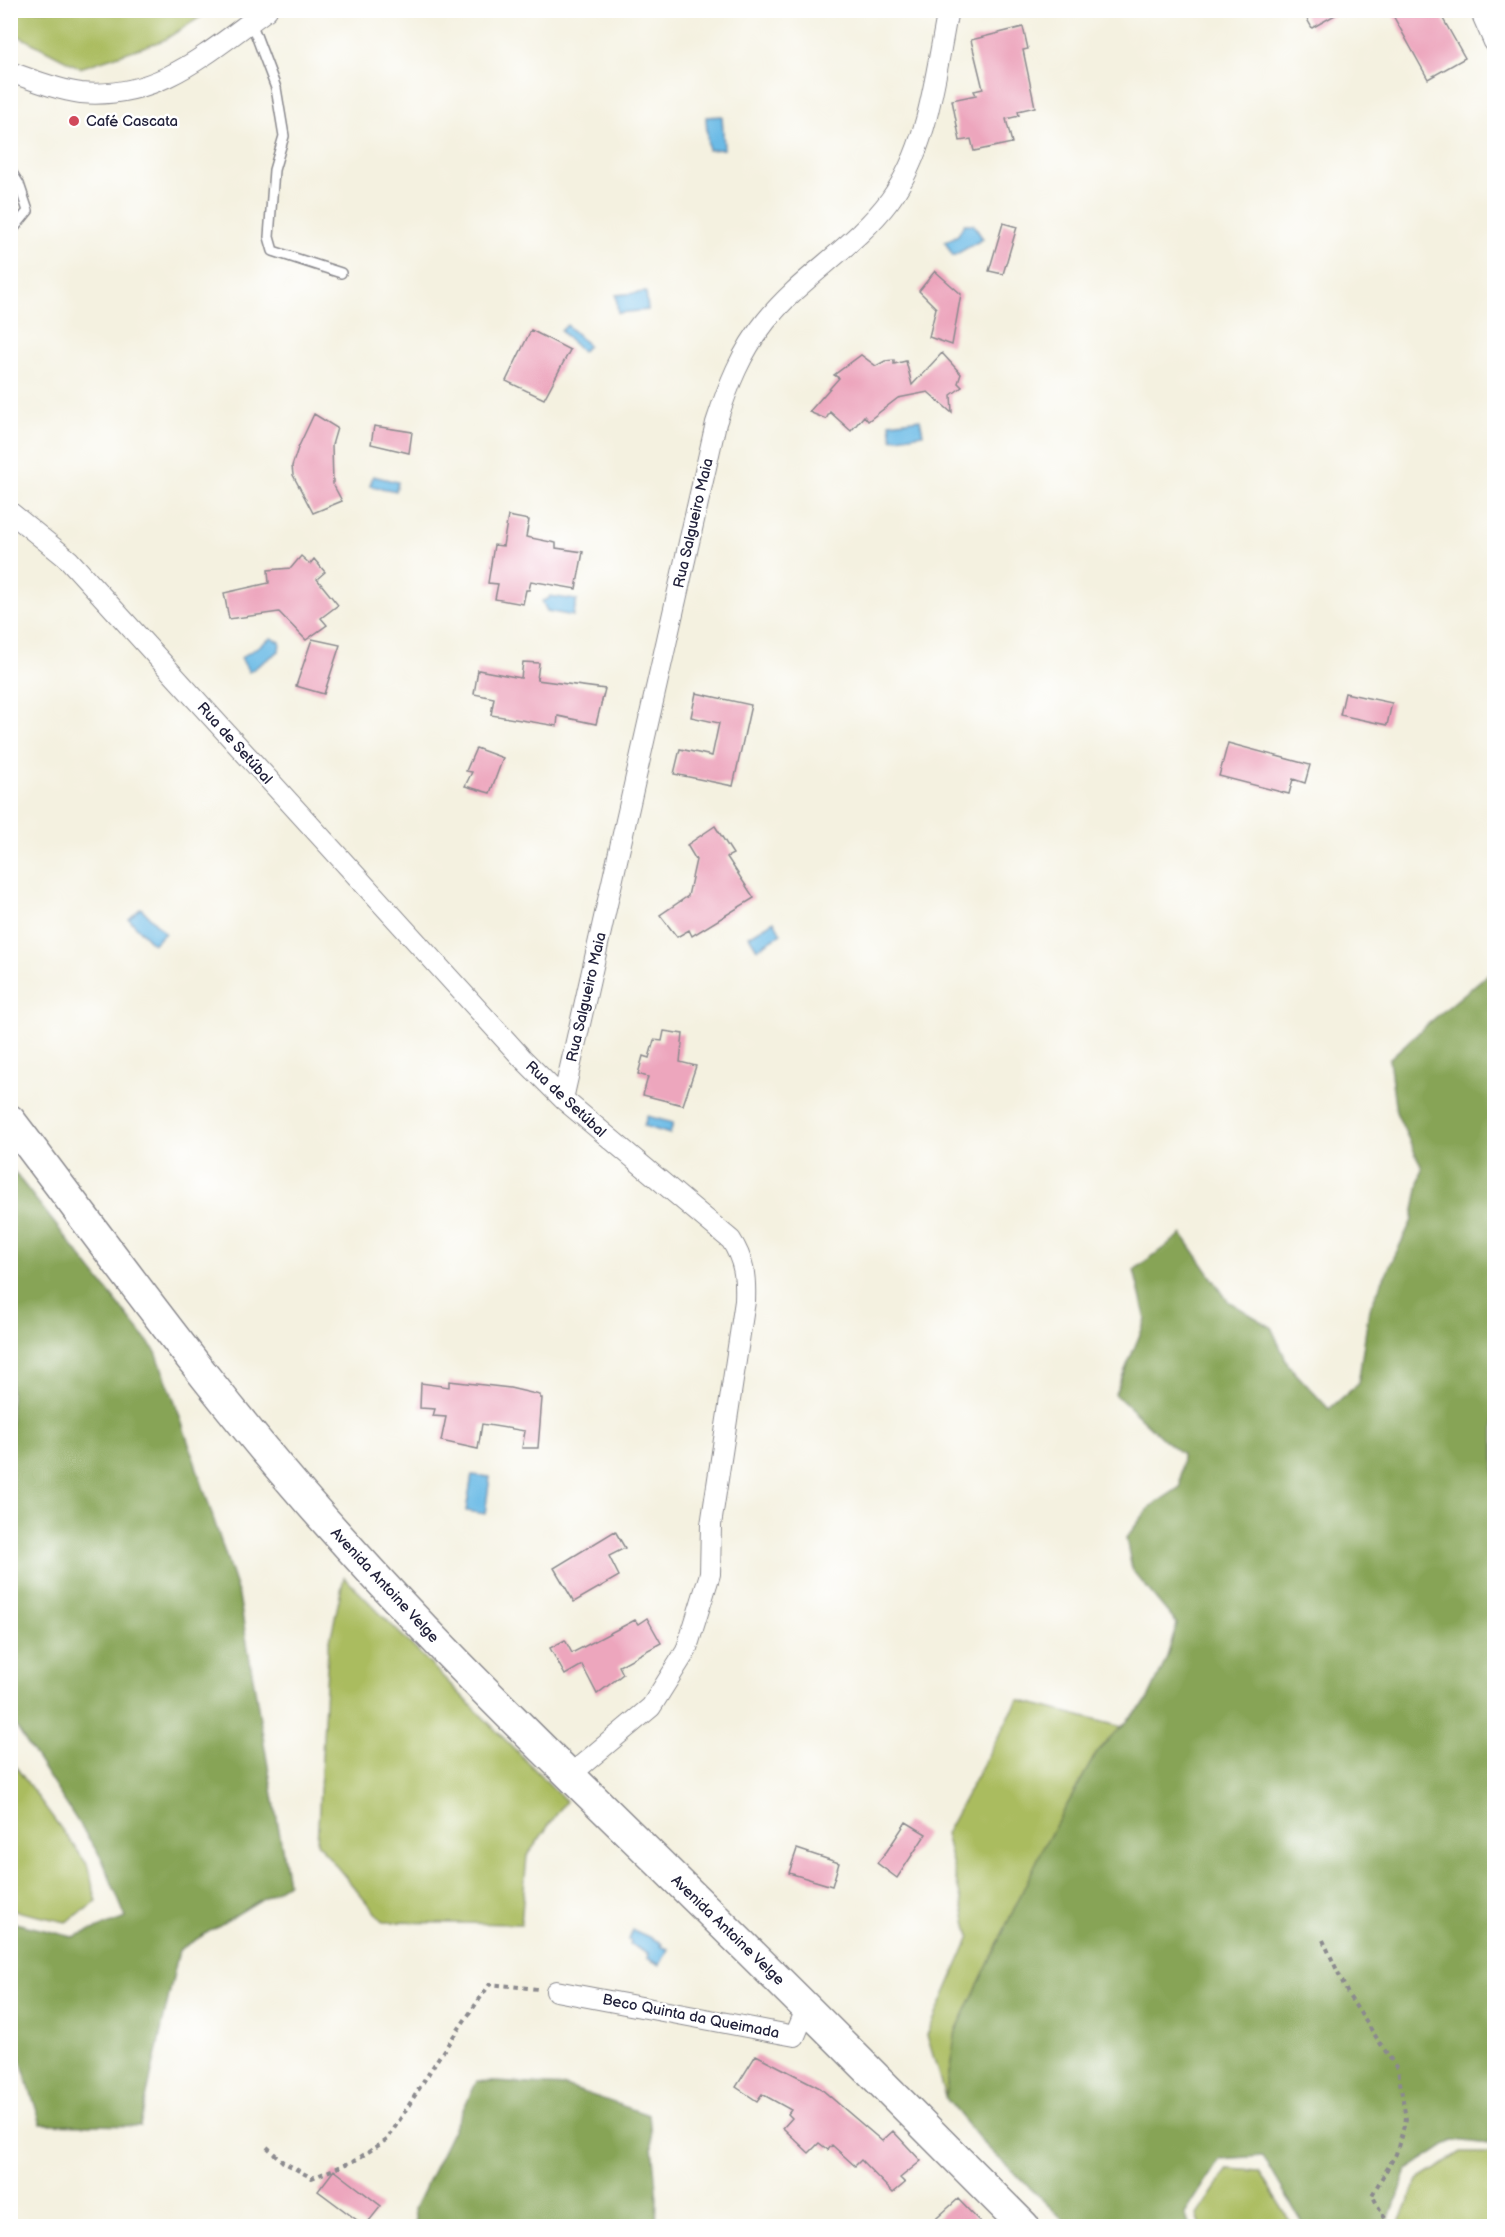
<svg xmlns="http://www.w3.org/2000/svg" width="1505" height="2237" viewBox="0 0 1505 2237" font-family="'Balsamiq Sans',sans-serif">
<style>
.green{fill:#aabc5f;stroke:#666f4d;stroke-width:1.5}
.forest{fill:#87a456;stroke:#546348;stroke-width:1.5}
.water{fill:#6cbbe6;stroke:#476e90;stroke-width:1.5}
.building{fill:#eda6bd}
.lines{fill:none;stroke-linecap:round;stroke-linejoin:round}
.lane-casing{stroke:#8b8a8e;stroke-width:12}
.street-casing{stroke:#8b8a8e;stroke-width:22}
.primary-casing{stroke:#8b8a8e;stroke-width:33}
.path{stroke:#8b8a8e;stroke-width:4;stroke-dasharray:4.5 4.5;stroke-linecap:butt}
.lane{stroke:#fff;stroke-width:9}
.street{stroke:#fff;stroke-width:20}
.primary{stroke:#fff;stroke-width:30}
.poi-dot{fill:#d1495b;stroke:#fff;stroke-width:2}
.labels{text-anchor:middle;stroke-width:5;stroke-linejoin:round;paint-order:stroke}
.poi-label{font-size:15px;fill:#22223b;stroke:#fff;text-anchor:start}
.street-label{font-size:15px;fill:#22223b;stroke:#fff}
</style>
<rect width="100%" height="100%" fill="#fff"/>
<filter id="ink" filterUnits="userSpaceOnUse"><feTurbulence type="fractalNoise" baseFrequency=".0167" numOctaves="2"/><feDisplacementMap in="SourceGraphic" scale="12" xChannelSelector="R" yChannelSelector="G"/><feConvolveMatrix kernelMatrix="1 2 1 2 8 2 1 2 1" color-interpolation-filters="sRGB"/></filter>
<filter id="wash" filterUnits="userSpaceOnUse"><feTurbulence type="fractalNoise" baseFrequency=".008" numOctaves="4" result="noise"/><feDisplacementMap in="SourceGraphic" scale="24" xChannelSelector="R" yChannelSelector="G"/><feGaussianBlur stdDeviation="1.35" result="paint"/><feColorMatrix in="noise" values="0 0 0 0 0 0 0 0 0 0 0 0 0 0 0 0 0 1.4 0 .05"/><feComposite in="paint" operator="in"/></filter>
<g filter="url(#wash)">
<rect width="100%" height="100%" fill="#f4f1e0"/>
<!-- green -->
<path class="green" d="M10,11L11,10L210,11L164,40L80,68L11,32Z
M344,1577L566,1801L527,1856L521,1924L383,1922L317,1843L328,1649Z
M1018,1700L1122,1727L1097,1752L1044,1846L956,2031L945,2097L927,2035L970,1937L945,1834Z
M10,1759L87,1864L97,1902L66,1922L11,1910Z
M1461,2153H1494V2226H1398L1418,2180Z
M1228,2169L1259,2171L1293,2226H1201L1197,2215Z"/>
<!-- forest -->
<path class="forest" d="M1494,969V2130L1489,2144L1453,2140L1407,2170L1387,2226H1304L1263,2156L1220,2159L1185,2214L1190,2226H1070L984,2144L945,2097L956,2031L1044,1846L1097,1752L1147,1701L1166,1660L1177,1624L1132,1570L1126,1538L1150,1507L1180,1487L1182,1454L1164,1440L1115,1394L1146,1320L1134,1270L1182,1234L1228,1301L1271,1327L1289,1366L1329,1409L1358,1384L1369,1309L1412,1220L1422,1168L1396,1112L1389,1059L1429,1023Z
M11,1168L156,1352L177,1408L239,1596L288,1883L179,1950L140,2126L41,2124L11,2030V1922L73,1937L126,1918L102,1859L11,1719Z
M477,2081L565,2086L649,2115L657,2198L656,2226H416L414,2209Z"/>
<!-- water -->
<path class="water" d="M722,116L724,149L708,150L706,117Z
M964,224H973L983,239L953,256L945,242L958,235Z
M646,292L648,310L618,313L616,295Z
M567,325L588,345L582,352L561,331Z
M920,419L923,434L892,439L890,423Z
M373,476L398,482L396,491L370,486Z
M550,596L577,600L573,616L547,611L542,601L548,599Z
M271,638L280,642L279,651L249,672L241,658Z
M141,908L165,933L153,944L129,919Z
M774,921L781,934L757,949L749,936Z
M647,1116L673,1123L670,1134L644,1126Z
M472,1475L490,1477L485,1514L466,1511Z
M633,1930L662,1943L660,1946L668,1949L660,1965L647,1958L648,1954L630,1944L631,1941L629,1940Z"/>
<g id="blocks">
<!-- building -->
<path class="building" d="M1302,10H1344L1312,28Z
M1390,10H1438L1465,58L1428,79Z
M1023,27L1028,49L1023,50L1035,107L1018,111L1019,116L1006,119L1012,143L974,151L971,139L960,141L952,100L976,95L974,91L983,89L971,40Z
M1003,223L1017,227L1003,274L989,271Z
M935,271L961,294L952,345L929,337L936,308L919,291Z
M531,330L570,350L544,399L506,381Z
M942,353L961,374L958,383L962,387L951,395L952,413L928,392L898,398L868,421L864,416L851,431L830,412L826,419L809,412L839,378L834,375L861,355L876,366L885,361L894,360V364L906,361L912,385Z
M314,414L337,428L332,445L333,484L342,501L313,513L293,475L292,466L298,448Z
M374,426L412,432L409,453L371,444Z
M508,516L529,520L526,537L556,543V548L583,552L576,589L531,581L529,590H526L523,604L495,599L498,584L488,583L494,545L503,546Z
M301,556L310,564L314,559L325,572L317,579L338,605L321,618L327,625L306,640L279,612L229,619L224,593L269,583L268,570L291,568Z
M312,639L340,645L324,694L296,686Z
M523,662L539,663L537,680L605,689L596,724L558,716L557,726L491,715L494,698L474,694L478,670L521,678Z
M696,693L751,705L733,786L674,774L680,749L712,756L719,723L691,717Z
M1345,693L1392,703L1387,725L1340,715Z
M1228,743L1310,765L1305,783L1293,779L1289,794L1219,776Z
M476,748L503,758L490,793L465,786L472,772L466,771Z
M715,826L733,854L727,857L754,898L692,936L689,930L677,937L660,915L688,896L696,860L687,845Z
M664,1031L683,1034L680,1062L696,1066L683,1105L643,1095L648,1077L638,1074L643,1056L649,1058L654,1040L662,1041Z
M449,1381L510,1388L540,1395V1398H542L538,1448H522L525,1431L482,1424L478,1449L441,1441L446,1417L433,1416L435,1409L420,1408L421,1383L449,1387Z
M615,1531L625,1548L609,1556L619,1576L574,1602L554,1568Z
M647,1618L661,1643L619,1666L623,1674L597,1694L582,1665L565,1675L550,1648L565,1640L572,1653L635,1620L638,1624Z
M906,1822L926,1834L897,1878L877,1863L887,1851Z
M797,1849L839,1863L832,1886L789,1873Z
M756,2055L820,2088L882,2141L893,2131L921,2161L900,2178L905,2183L893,2193L861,2160L855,2166L832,2145L828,2150L819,2143L809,2153L783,2128L792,2118L788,2114L791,2110L762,2094L757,2101L736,2087Z
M334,2170L381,2206L365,2226L318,2191Z
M958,2199L984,2226H928Z"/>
</g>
</g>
<g filter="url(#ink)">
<use href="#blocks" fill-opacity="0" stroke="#8b8a8e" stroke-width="1.5"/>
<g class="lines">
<defs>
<path id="lane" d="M251,22L276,88L284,136L274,170L269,237L273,251L341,273
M10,170L19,184L28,211L10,233"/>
<path id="street" d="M1480,10L1494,42
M10,72C33,80 57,90 81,93C158,100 208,52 267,10
M10,512L69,560L522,1058L563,1099L731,1240C744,1260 746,1277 745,1301L711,1525L710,1574L686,1651L651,1707L570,1775
M563,1099L716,423C728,386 741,352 766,321C802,276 855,247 890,200C929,146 935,75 948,10
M556,1991L795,2036L807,2007"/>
<path id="primary" d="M10,1120C117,1260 220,1405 338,1535C450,1661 573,1778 693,1896C805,2005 914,2116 1024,2226"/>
</defs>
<!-- lane casing -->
<use href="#lane" class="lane-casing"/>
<!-- street casing -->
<use href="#street" class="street-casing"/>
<!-- primary casing -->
<use href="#primary" class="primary-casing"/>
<!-- path -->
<path class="path" d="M1323,1940L1349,1996L1398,2070L1406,2119L1396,2154L1372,2195L1389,2226
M267,2147L283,2162L312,2178L354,2161L387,2140L439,2057L490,1984L538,1989"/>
<!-- lane -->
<use href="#lane" class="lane"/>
<!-- street -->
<use href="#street" class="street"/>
<!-- primary -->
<use href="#primary" class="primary"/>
</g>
</g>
<!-- markers -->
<circle class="poi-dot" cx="74" cy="121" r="6"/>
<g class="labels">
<!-- poi labels -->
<g class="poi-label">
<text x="86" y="126">Café Cascata</text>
</g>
<!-- street labels -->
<g class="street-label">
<text transform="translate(693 523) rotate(-77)" y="5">Rua Salgueiro Maia</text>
<text transform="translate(235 743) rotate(48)" y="5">Rua de Setúbal</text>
<text transform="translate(586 997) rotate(-77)" y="5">Rua Salgueiro Maia</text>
<text transform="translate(566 1099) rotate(43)" y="5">Rua de Setúbal</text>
<text transform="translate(385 1585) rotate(47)" y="5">Avenida Antoine Velge</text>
<text transform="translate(728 1930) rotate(44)" y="5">Avenida Antoine Velge</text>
<text transform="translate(691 2016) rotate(11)" y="5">Beco Quinta da Queimada</text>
</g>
</g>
<!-- margin -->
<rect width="1505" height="2237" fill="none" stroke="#fff" stroke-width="36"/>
</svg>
